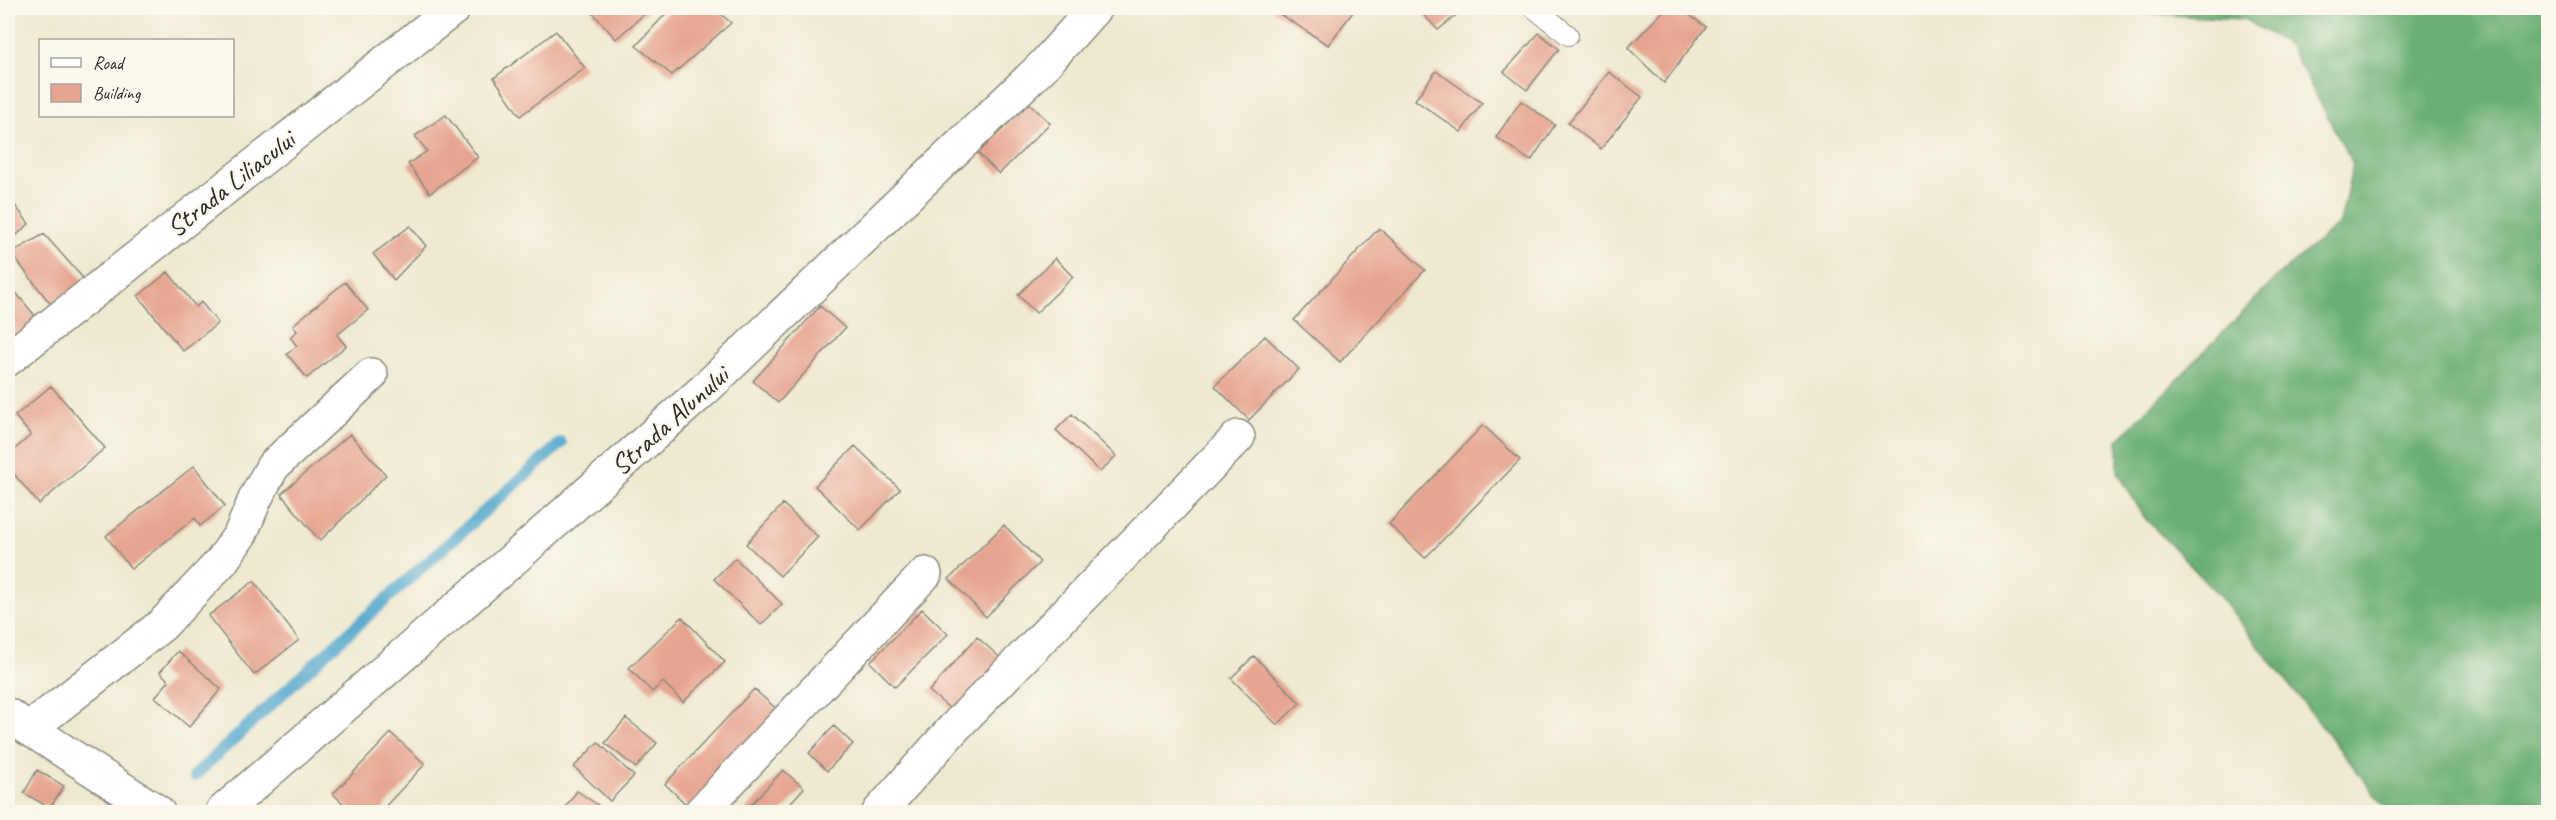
<svg xmlns="http://www.w3.org/2000/svg" width="2556" height="820" viewBox="0 0 2556 820" font-family="Caveat,sans-serif">
<style>
.forest{fill:#69ae73;stroke:#4a6c4f;stroke-width:1.5}
.lines{fill:none;stroke-linecap:round;stroke-linejoin:round}
.stream{stroke:#50a6cc;stroke-width:12}
.building{fill:#e6a590}
.service-casing{stroke:#8c8a7e;stroke-width:22}
.minor-casing{stroke:#8c8a7e;stroke-width:36}
.tertiary-casing{stroke:#8c8a7e;stroke-width:36}
.service{stroke:#fff;stroke-width:20}
.minor{stroke:#fff;stroke-width:33}
.tertiary{stroke:#fff;stroke-width:33}
.labels{text-anchor:middle;stroke-width:4.5;stroke-linejoin:round;paint-order:stroke}
.street-label{font-size:28px;fill:#2b2b2b;stroke:#fbf7ec}
</style>
<rect width="100%" height="100%" fill="#fbf7ec"/>
<filter id="ink" filterUnits="userSpaceOnUse"><feTurbulence type="fractalNoise" baseFrequency=".0167" numOctaves="2"/><feDisplacementMap in="SourceGraphic" scale="12" xChannelSelector="R" yChannelSelector="G"/><feConvolveMatrix kernelMatrix="1 2 1 2 8 2 1 2 1" color-interpolation-filters="sRGB"/></filter>
<filter id="wash" filterUnits="userSpaceOnUse"><feTurbulence type="fractalNoise" baseFrequency=".008" numOctaves="4" result="noise"/><feDisplacementMap in="SourceGraphic" scale="24" xChannelSelector="R" yChannelSelector="G"/><feGaussianBlur stdDeviation="1.35" result="paint"/><feColorMatrix in="noise" values="0 0 0 0 0 0 0 0 0 0 0 0 0 0 0 0 0 1.4 0 .05"/><feComposite in="paint" operator="in"/></filter>
<g filter="url(#wash)">
<rect width="100%" height="100%" fill="#eee9d0"/>
<!-- forest -->
<path class="forest" d="M2128,8H2548V812H2389L2218,594L2144,517L2118,472V440L2282,272L2340,223L2353,164L2289,45L2244,19L2148,14Z"/>
<g class="lines">
<!-- stream -->
<path class="stream" d="M194,776L324,655L561,443"/>
</g>
<g id="blocks">
<!-- building -->
<path class="building" d="M597,8H651L616,39L592,12Z
M671,8H714L731,23L672,75L636,46Z
M1270,8H1356L1328,45Z
M1417,8H1465L1438,30Z
M1666,8H1679L1706,27L1664,83L1628,48Z
M556,31L585,68L520,116L494,78Z
M1539,33L1559,49L1527,90L1504,72Z
M1436,71L1482,103L1461,132L1415,100Z
M1609,72L1642,97L1601,149L1568,123Z
M1521,101L1555,125L1531,161L1496,137Z
M1029,103L1050,123L999,174L978,153Z
M446,115L478,157L430,193L408,164L427,151L415,136Z
M8,196L29,224L8,243Z
M410,226L426,246L394,280L373,254Z
M1379,228L1425,270L1340,362L1294,320Z
M44,234L89,285L56,311L11,253Z
M1055,258L1073,277L1036,313L1018,295Z
M168,272L196,307L201,302L218,323L183,351L138,296Z
M345,282L368,310L337,335L346,346L307,378L287,354L297,346L290,337L297,331L293,325Z
M8,283L40,322L8,349Z
M820,306L845,328L778,403L753,381Z
M1265,336L1299,369L1249,420L1215,386Z
M51,386L105,448L39,504L8,467V455L31,435L15,416Z
M1072,414L1116,456L1100,472L1056,430Z
M1483,425L1520,460L1425,558L1389,524Z
M350,434L386,475L320,541L281,494Z
M855,446L900,489L860,530L815,486Z
M194,466L225,506L200,526L195,518L131,569L106,536Z
M783,504L818,537L780,576L746,544Z
M1004,525L1040,562L986,617L949,579Z
M735,558L782,604L761,625L714,579Z
M254,581L299,640L254,675L208,616Z
M922,609L948,634L895,687L870,662Z
M682,617L725,662L683,702L663,682L652,692L629,668Z
M977,637L1004,661L956,714L929,691Z
M178,651L221,689L189,727L155,697L169,681L160,672Z
M1254,656L1300,703L1277,725L1231,678Z
M754,689L779,711L689,807L665,784Z
M626,718L657,743L636,768L605,743Z
M834,726L853,744L827,771L809,753Z
M391,733L425,764L380,812H353L333,794Z
M598,742L634,776L610,801L574,767Z
M37,770L64,786L50,808L24,793Z
M783,770L804,788L782,812H744Z
M577,791L608,812H562Z"/>
</g>
</g>
<g filter="url(#ink)">
<use href="#blocks" fill-opacity="0" stroke="#8c8a7e" stroke-width="1.5"/>
<g class="lines">
<defs>
<path id="service" d="M1534,8L1568,35"/>
<path id="minor" d="M8,359L454,8
M29,729L162,625L222,561L241,533L256,497L273,466L371,375
M222,812L510,562L705,389L1042,67L1095,8
M701,812L925,574
M879,812L952,730L1238,437"/>
<path id="tertiary" d="M8,715L158,812"/>
</defs>
<!-- service casing -->
<use href="#service" class="service-casing"/>
<!-- minor casing -->
<use href="#minor" class="minor-casing"/>
<!-- tertiary casing -->
<use href="#tertiary" class="tertiary-casing"/>
<!-- service -->
<use href="#service" class="service"/>
<!-- minor -->
<use href="#minor" class="minor"/>
<!-- tertiary -->
<use href="#tertiary" class="tertiary"/>
</g>
</g>
<g class="labels">
<!-- street labels -->
<g class="street-label">
<text transform="translate(230 183) rotate(-38)" y="10">Strada Liliacului</text>
<text transform="translate(669 420) rotate(-42)" y="10">Strada Alunului</text>
</g>
</g>
<!-- margin -->
<rect width="2556" height="820" fill="none" stroke="#fbf7ec" stroke-width="30"/>
<!-- legend -->
<rect x="39" y="39" width="195" height="78" fill="#fbf7ec" stroke="#a8a59f" stroke-width="1.5"/>
<rect x="51" y="58" width="30" height="9" fill="#ffffff" stroke="#a8a59f" stroke-width="1.5"/>
<text x="93" y="69" font-size="18" fill="#2b2b2b">Road</text>
<rect x="51" y="84" width="30" height="18" fill="#e6a590" stroke="#a8a59f" stroke-width="1.5"/>
<text x="93" y="99" font-size="18" fill="#2b2b2b">Building</text>
</svg>
